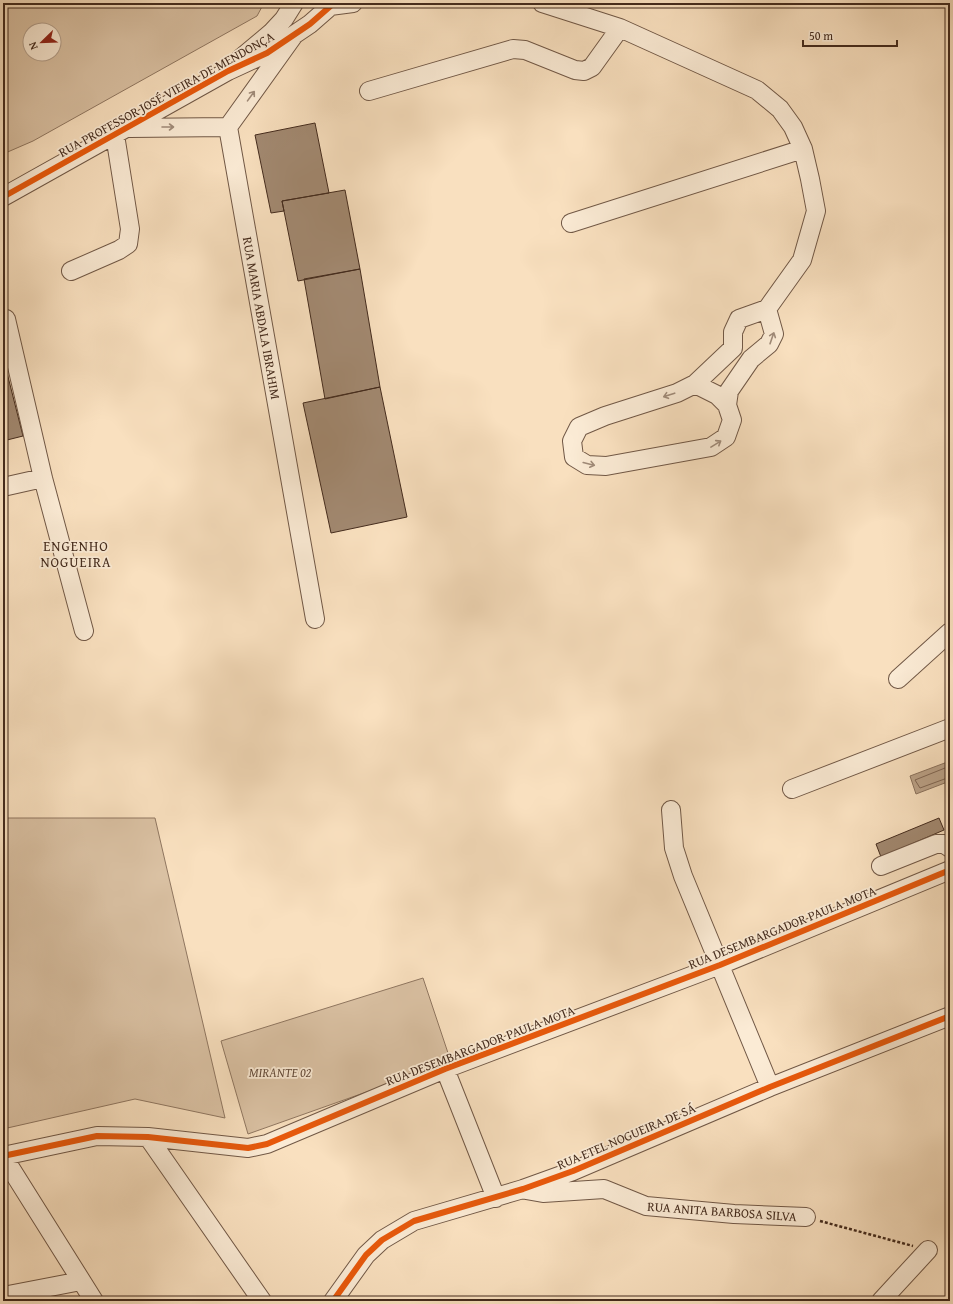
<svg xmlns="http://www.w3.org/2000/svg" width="953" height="1304" viewBox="0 0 953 1304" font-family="'Gentium Book Plus',serif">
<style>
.green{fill:#dac1a3;stroke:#8f7660;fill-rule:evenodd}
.water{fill:#bba288;stroke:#8b725d}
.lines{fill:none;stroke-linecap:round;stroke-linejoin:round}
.shore{stroke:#806652;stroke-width:1}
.building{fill:#a28971;stroke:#442b1d}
.minor-casing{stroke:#715846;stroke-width:20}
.path{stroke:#442b1d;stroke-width:2.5;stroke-dasharray:3 2;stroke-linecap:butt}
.minor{stroke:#fbebd5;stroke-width:18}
.cycleway-casing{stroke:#fbebd5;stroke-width:8}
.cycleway{stroke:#e8590c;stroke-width:6}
.oneway{stroke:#a08b79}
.labels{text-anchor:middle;stroke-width:3.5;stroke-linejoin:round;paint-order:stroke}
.street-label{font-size:13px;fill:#442b1d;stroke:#fbebd5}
.park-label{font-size:13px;font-style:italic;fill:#624938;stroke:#fbebd5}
.neighbourhood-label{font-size:14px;letter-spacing:1px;fill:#442b1d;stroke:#fbebd5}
</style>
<rect width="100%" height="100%" fill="#f9e0bf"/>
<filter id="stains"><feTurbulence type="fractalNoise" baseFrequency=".005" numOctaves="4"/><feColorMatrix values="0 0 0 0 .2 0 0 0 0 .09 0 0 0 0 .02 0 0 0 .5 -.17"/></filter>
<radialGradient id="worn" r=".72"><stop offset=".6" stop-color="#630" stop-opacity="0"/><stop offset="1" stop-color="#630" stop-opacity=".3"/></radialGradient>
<!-- green -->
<path class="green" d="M3,3H264L257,16L33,141L3,154ZM30,30H54V54H30Z
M3,818H155L225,1118L135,1099L3,1129Z
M423,978L451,1062L248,1134L221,1041Z"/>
<!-- water -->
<path class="water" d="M950,761V781L916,794L910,776Z"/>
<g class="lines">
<!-- shore -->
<path class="shore" d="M950,766L915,780L920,788L950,777"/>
</g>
<!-- building -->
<path class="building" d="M315,123L329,193L282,201L284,211L271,213L255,135Z
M345,190L360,269L298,281L282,201Z
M360,269L380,387L325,399L304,279Z
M3,357L23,436L3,441Z
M380,387L407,517L331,533L303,403Z
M939,818L944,830L881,857L876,844Z"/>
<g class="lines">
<defs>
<path id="minor" d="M542,3L620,28L757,90L780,109L793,127L803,149L810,179L816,211L802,260L767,309L739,319L733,332V348L695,384L677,393L605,416L579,427L572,441L574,457L587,465L606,466L711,447L726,437L732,420L727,405L729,391L751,359L769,344L774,334L767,309
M330,6L353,3
M294,35L228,127L315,619
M240,59L271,33L284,19L294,3
M369,91L513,49L525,50L575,70L584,71L592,67L620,28
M129,128L228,127
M3,197L228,71L267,53L310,24L334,3
M571,223L803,149
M71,271L119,250L128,244L130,229L115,135
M3,320L6,319L43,478L84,631
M695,384L717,395L727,405
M3,487L43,478
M898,679L950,632
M792,789L950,728
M671,810L674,848L683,876L770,1087
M881,866L936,844H944L950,848
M445,1069L496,1198
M148,1137L262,1301
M3,1156L97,1136L148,1137L248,1148L267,1144L445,1069L720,965L950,870
M3,1156L94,1301
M526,1190L543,1193L604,1189L646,1206L734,1214L806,1217
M3,1296L81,1281
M333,1301L366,1255L382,1240L414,1221L523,1189L573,1171L770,1087L950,1016
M881,1301L928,1250"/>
</defs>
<!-- minor casing -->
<use href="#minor" class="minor-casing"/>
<!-- path -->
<path class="path" d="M820,1221L913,1246"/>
<!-- minor -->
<use href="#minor" class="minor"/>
<defs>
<path id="cycleway" d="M3,197L228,71L267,53L310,24L334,3
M3,1156L97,1136L148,1137L248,1148L267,1144L445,1069L720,965L950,870
M333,1301L366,1255L382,1240L414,1221L523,1189L573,1171L770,1087L950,1016"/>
</defs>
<!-- cycleway casing -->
<use href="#cycleway" class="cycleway-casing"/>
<!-- cycleway -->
<use href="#cycleway" class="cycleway"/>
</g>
<!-- one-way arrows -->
<defs><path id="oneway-shaft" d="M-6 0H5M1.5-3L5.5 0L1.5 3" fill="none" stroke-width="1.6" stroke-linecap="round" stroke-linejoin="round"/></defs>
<g class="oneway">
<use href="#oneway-shaft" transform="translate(251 96) rotate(-54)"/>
<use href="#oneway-shaft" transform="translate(168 127)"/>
<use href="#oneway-shaft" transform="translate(772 338) rotate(-71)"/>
<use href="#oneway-shaft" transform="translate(669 395) rotate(162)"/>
<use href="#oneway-shaft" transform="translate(716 444) rotate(-32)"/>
<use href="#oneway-shaft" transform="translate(589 464) rotate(14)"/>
</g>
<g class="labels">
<!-- street labels -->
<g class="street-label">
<text transform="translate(166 94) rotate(-29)" y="5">RUA PROFESSOR JOSÉ VIEIRA DE MENDONÇA</text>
<text transform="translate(262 318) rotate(80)" y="5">RUA MARIA ABDALA IBRAHIM</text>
<text transform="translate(782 927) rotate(-22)" y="5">RUA DESEMBARGADOR PAULA MOTA</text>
<text transform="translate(480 1045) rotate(-21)" y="5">RUA DESEMBARGADOR PAULA MOTA</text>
<text transform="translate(626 1136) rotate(-23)" y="5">RUA ETEL NOGUEIRA DE SÁ</text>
<text transform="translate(722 1211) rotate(4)" y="5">RUA ANITA BARBOSA SILVA</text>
</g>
<!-- park labels -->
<g class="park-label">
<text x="280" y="1077">MIRANTE 02</text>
</g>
<!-- neighbourhood labels -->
<g class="neighbourhood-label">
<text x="76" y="551">ENGENHO<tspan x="76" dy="16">NOGUEIRA</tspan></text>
</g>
</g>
<!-- margin -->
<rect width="953" height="1304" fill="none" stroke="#f9e0bf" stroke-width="16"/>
<rect x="4" y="4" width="945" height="1296" fill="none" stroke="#442b1d" stroke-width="2"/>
<rect x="8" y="8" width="937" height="1288" fill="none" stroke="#442b1d"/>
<!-- north arrow -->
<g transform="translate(42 42) rotate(247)"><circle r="19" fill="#fbebd5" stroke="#b29e8b"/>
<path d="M0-3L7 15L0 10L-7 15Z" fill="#8f2418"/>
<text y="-6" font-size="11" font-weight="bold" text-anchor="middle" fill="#442b1d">N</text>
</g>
<!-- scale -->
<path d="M803 40v6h94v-6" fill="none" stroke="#442b1d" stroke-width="2"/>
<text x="809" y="40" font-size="12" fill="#442b1d" stroke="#fbebd5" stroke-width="3" paint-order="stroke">50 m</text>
<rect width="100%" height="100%" filter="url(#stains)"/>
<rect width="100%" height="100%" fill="url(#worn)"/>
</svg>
